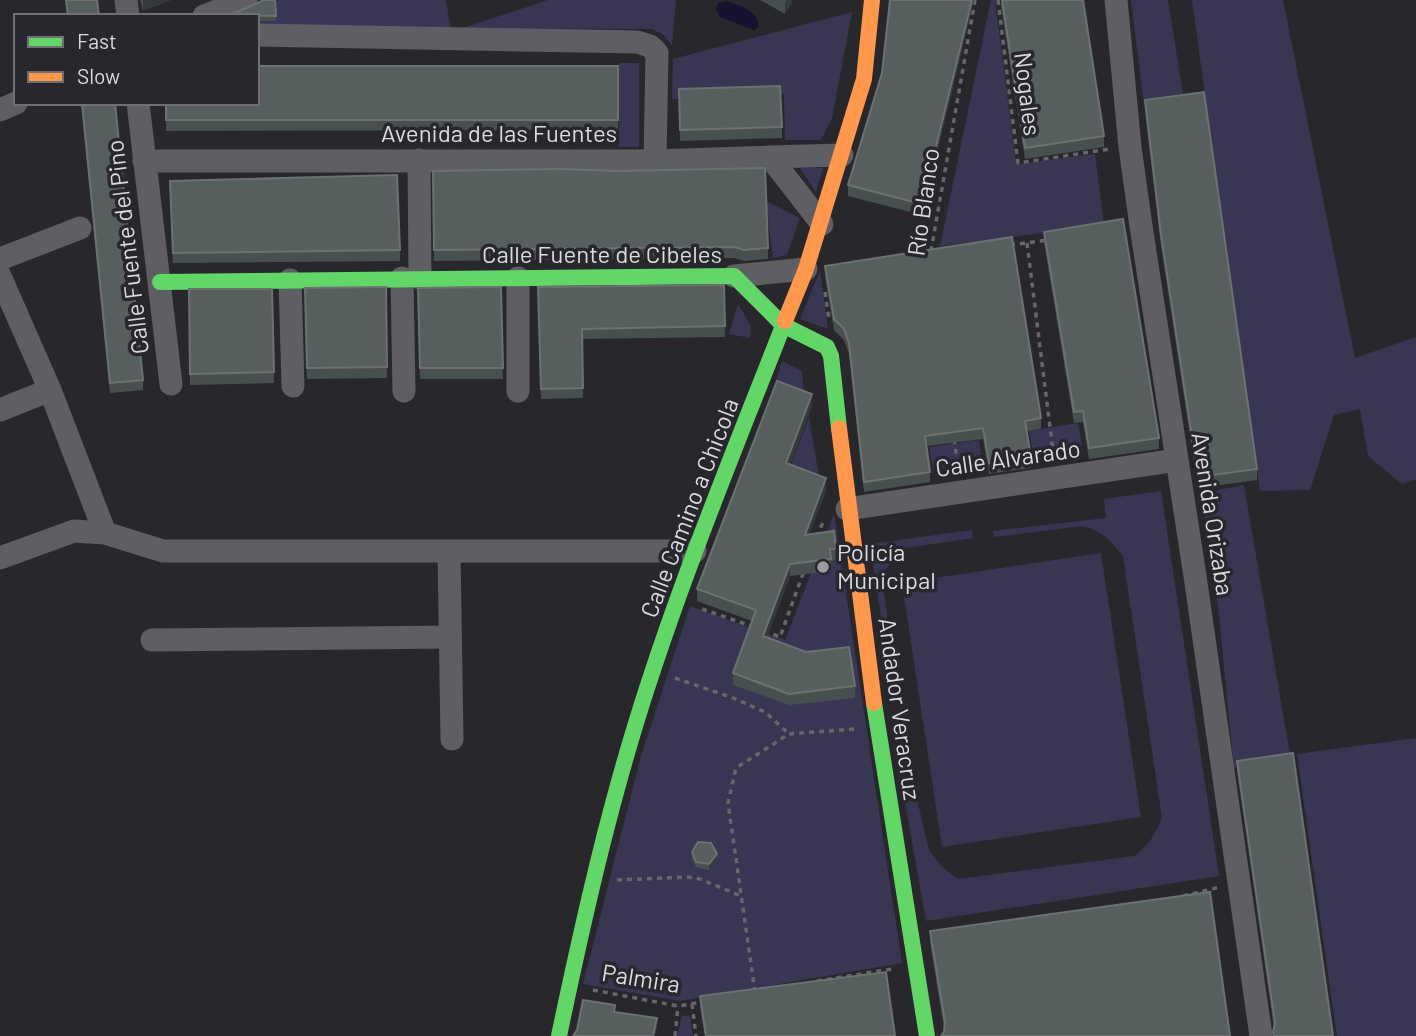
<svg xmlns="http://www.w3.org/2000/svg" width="1416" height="1036" viewBox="0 0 1416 1036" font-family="Barlow,sans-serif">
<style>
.green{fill:#383652}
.water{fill:#171130}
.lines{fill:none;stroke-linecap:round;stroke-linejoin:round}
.path{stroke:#66666b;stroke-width:3.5;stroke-dasharray:5 5;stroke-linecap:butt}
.street{stroke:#5e5e63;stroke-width:23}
.fast{stroke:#63d668;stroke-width:16}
.slow{stroke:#ff974d;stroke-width:16}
.wall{fill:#47504e}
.shaded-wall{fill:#34393a}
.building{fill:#575e5e;stroke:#6c7272;stroke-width:2}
.poi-dot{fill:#9c9ca0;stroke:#27272d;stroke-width:2.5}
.labels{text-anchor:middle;stroke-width:7;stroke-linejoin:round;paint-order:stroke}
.street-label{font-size:24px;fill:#dbdbdf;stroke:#27272d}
.poi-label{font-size:24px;fill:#dbdbdf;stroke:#27272d;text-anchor:start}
</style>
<rect width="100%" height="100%" fill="#28282c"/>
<!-- green -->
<path class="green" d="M278,0H446L451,31L257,26V16H236Z
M548,0H676L672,46L664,35L652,29L463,28Z
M991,0H995L1016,164L1095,154L1104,225L940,246Z
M1131,0H1168L1184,100L1144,106Z
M1192,0H1283L1355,358L1416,337V479L1402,484L1368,456L1360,409L1334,415L1310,490L1260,491Z
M852,12L832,118L821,140H785L784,94L672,99L673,59Z
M619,63H639V147H619Z
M800,168H823L816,192Z
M766,201L800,218L787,255L773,258Z
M820,271L828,329L800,319Z
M738,304L751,326L750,338L729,334Z
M782,361L802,371L805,403L773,390Z
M809,417L821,489L787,475Z
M1078,423L1082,445L1033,453L1029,431Z
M979,440L982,462L933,470L929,447Z
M1244,485L1291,761L1234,768L1219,616L1202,493Z
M1161,491L1219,876L926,921L898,762L908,761L929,850L942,867L958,879L1134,856C1149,845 1155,835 1162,818L1123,556C1111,541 1102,531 1083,526L994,537L993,531L1106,518L1104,499Z
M834,514L902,963L680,1001L583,984L641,756L690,606L785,640Z
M972,530L973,538L906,548L886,569L882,579L899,701L894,702L870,544Z
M1101,553L1141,817L942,847L902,583Z
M1416,738V1036H1337L1297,754Z
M690,1015L693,1036H677L682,1016Z"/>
<!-- water -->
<path class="water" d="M727,1C741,7 757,9 759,27L754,30L720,17L716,9L718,3Z"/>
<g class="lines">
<!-- path -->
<path class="path" d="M998,0L1018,163L1110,149
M1027,243L1054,459
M1010,245L1048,240
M931,251L975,0
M825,292L829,319
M954,439L959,473
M817,537L823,522
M702,609L754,627
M764,631L780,637L804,571
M675,678L733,698L765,712L789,734
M617,880L687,877L700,879L741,896
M1183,896L1220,887
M817,981L892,969
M593,990L678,1006L703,1002
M755,992L728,803L736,768L789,734L855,729
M692,1004L696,1036
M675,1036L678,1006"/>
<!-- street -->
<path class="street" d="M126,0L128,16
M1116,0L1130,147L1141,226L1195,576L1261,1036
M204,16L246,0
M257,35L637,42L650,46L657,53L655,161
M138,103L171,384
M0,110L16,103
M770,157L842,155
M419,160L420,278
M144,161H655L770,157L822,224
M0,259L80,228
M0,276L50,390L105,533
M734,276L806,269
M402,278L404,391
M518,278V391
M290,280L293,386
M0,410L50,390
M847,509L1177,460
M449,551L452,739
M0,558L74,531L105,533L163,551H695
M152,640L450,637"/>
<!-- fast -->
<path class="fast" d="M160,282L734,276L783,325L827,347L831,356L839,428
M874,703L927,1036
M559,1036C585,912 613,788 654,667C693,550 740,436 785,321"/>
<!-- slow -->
<path class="slow" d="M785,321L806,269L864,79L872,0
M839,428L874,703"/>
</g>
<!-- wall -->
<path class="wall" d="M140,0H171L143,11Z
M275,0L276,21H257V16Z
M760,0H793L785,14Z
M890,0H974L922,215L848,196V185L882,73Z
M1001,0H1083L1104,136V147L1025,159L1001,6Z
M618,66V130L166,131V103Z
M679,89L782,127V138L680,141Z
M1145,100L1257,469V480L1198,488L1161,245L1145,111Z
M81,103H115L143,380V390L110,393Z
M433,171L768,248V259L744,261L734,258L434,261Z
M170,191L400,250V261L173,263Z
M1044,232L1159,438V449L1089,459L1083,422L1074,423L1044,242Z
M825,266L1041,418V429L1027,431L1031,457V468L989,474L983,439L926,446L930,472V482L864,492L849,354L844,340L834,330L825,277Z
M724,285L725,337L582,339L583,398L541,399L538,287Z
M386,287L387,378L307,379L305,288Z
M501,287L503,379H420L418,288Z
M189,289H272L274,383L190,385Z
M812,406L790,465L826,490L809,534L836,549V560L831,561V571L790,576L767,637L855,686V698L789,705L733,685V673L752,621L697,601V589Z
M1237,761L1333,1036H1273L1274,1028L1237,771Z
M692,852L717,859L709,870L696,867L692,858Z
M1210,892L944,1032V1028L930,942V931Z
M700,996L895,1036H705L700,1007Z"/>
<!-- shaded-wall -->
<path class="shaded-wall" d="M143,0H171L143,11Z
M787,0H793L785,14V3Z
M972,0H974L922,215V204Z
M812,394V406L786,475V463Z
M826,478V490L805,546V535Z
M790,564V576L763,648V636Z
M717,854V859L709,870V864Z
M657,1018V1028L655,1036H653Z"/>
<!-- building -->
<path class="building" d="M66,0H97L99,16H68Z
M264,0H275L276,16L231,15Z
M890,0H972L922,204L848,185L882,73Z
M1002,0H1083L1104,136L1025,148Z
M257,66H618V120H166V103H257Z
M780,86L782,127L680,130L679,89Z
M1204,92L1257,469L1198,477L1161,235L1145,100Z
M82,103H115L143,380L110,383Z
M765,168L768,248L744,250L734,247L434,250L433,171L558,169L619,171Z
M397,175L400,250L173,253L170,181Z
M1123,219L1159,438L1089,448L1083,411L1074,412L1044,232Z
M1012,237L1041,418L1025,421L1031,457L989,463L983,428L925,436L930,472L864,482L849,343L844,329L834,319L825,266Z
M724,285L725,326L582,329L583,388L541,389L538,287Z
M386,287L387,367L307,368L305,288Z
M501,287L503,368H420L418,288Z
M189,289H272L274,372L190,374Z
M777,381L812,394L786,463L826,478L805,535L834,531L836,549H830L831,559L790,564L763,636L806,652L849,647L855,686L789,694L733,673L756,610L697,589Z
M1293,753L1333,1036H1274L1273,1032L1275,1023L1237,761Z
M698,842L711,843L717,854L709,864L696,862L692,852Z
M1210,892L1230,1036H941L944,1032L945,1022L930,931Z
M886,972L895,1036H706L700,996Z
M583,1000L615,1005L614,1012L657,1018L653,1036H573L577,1030Z"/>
<!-- markers -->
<circle class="poi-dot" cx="823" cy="567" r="7"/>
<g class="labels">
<!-- street labels -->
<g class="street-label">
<text transform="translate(1027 94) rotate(83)" y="8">Nogales</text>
<text x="499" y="142">Avenida de las Fuentes</text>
<text transform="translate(924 202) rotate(-82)" y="8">Río Blanco</text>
<text transform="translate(128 247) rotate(-97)" y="8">Calle Fuente del Pino</text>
<text x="602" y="263">Calle Fuente de Cibeles</text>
<text transform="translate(1008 459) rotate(-8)" y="8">Calle Alvarado</text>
<text transform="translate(690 508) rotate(-69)" y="8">Calle Camino a Chicola</text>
<text transform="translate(1212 514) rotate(81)" y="8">Avenida Orizaba</text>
<text transform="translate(899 709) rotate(82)" y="8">Andador Veracruz</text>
<text transform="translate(641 979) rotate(9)" y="8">Palmira</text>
</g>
<!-- poi labels -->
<g class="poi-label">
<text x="837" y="561">Policía<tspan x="837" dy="28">Municipal</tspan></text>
</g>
</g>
<!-- legend -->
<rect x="14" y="14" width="245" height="91" fill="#27272d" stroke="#6f6f74" stroke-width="2"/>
<rect x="28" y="37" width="35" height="10" fill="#63d668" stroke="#6f6f74" stroke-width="2"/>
<text x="77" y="49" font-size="21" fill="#dbdbdf">Fast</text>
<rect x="28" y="72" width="35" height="10" fill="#ff974d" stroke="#6f6f74" stroke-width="2"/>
<text x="77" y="84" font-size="21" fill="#dbdbdf">Slow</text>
</svg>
